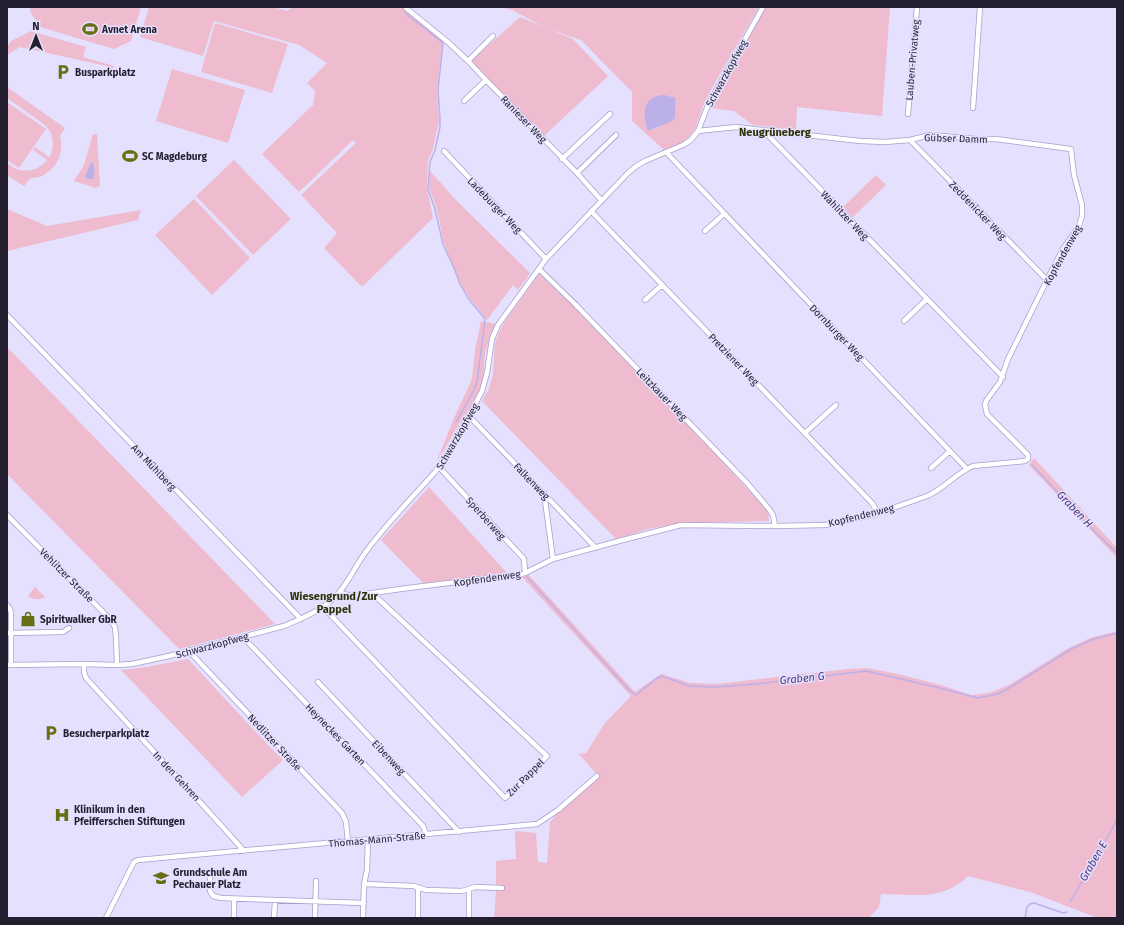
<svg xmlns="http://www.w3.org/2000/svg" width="1124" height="925" viewBox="0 0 1124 925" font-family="'Fira Sans',sans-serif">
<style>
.green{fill:#efbbce;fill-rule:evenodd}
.water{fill:#bcb0e9}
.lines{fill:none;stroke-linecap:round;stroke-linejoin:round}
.stream{stroke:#bcb0e9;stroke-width:1.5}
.minor-casing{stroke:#a89ece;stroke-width:6}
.minor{stroke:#fff;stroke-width:4.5}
.labels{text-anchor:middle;stroke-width:3;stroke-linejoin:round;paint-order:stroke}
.poi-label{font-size:10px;font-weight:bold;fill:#231f31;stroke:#e5e0fe;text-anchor:start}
.street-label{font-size:10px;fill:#231f31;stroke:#e5e0fe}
.neighbourhood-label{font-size:11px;font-weight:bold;fill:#2e3108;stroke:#e5e0fe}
.water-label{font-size:11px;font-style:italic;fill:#4d397d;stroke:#e5e0fe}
</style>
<rect width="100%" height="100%" fill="#e5e0fe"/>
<!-- green -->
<path class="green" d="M31,7H141L131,41L114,49L40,27L30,11Z
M149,7H272L288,11L289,9H291L292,7H407L443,40L437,89L439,121L433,149L428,161L427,187L433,218L362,287L324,248L337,233L301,195L356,143L353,140L299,192L262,154L315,103L313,104L315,91L307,83L327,63L299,45L214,21L203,56L140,37Z
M501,7H759L713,86L703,106L695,129L689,137L682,143L664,150L632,121V92L581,40L548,29L573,39L608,76L544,136L471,61L520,17L544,27L512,10ZM676,104C675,110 666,123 661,126C657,128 653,128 649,131Z
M766,7H890L882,116L797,107L796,130L753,125L734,111L710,108Z
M215,23L288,44L272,93L201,72Z
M31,31L86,47L83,57L114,66L112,71L111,70V67L20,47L7,55V47L11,41Z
M172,69L245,90L228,143L156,121Z
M7,87L65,128L60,136C64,152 58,168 42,176C38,178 33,177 30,179C28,180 25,185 24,186L7,175V163C10,165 12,167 15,168C26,174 41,169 47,160L33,150L35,147L49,157L51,155L53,144L51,133L45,125L7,98Z
M7,102L46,129L19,168L7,160Z
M93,134H97L100,186L96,188L74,181L84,165Z
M234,160L291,219L253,255L196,196Z
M430,171L455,199L530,273L518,290L513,285L487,320L469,297L460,283L444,243L437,209L429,187Z
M876,175L886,185L853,217L843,207Z
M194,199L250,258L212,295L155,235Z
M7,209L47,226L141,210L138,220L7,251Z
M539,274L574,307L706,444L768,511L769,521L680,523L648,529L616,539L482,401L489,389L493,374L495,344L498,334L507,318Z
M481,321L496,324L491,333L485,353L483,383L477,395L436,463L454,418L472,379L475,350Z
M7,347L275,624L179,649L7,474Z
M1034,458L1117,548V558L1029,465Z
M429,487L507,573L425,585L381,540Z
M529,575L635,692L661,674L690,683L717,684L848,669L867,668L898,674L941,685L971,695L989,693L1009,685L1067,649L1090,638L1117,631V918H1098L1030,892L968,876C965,879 962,882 958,884C937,900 906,894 881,894L879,907L869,918H494L496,891V861L516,859L515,831L536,833L538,862L547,863L550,822L560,811L599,777L579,754L586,753L605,723L631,696L522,577Z
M35,587L45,597C40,600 33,600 28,596Z
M188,659L267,744L283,760L242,797L121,670L147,667Z"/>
<!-- water -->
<path class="water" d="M664,95L675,98C676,105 675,111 675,118L670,122L648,131C642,115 642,96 664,95Z
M92,162C95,166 95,174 93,179H87L85,176L91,163Z"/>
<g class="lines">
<!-- stream -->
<path class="stream" d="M405,13L443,43L438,90L440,118V127L435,150L430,162L428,189L435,209L443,244L454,268L460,284L468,298L485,319L477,382L474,390L456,422
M1032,465L1097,534L1117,553
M527,577L630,691L636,695L656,679L662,676L689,686L714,687L755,684L866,671L936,687L978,698L997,694L1006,690L1073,648L1094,639L1117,633
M1070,902L1117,820
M1025,918L1027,907L1030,904L1034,903L1063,913L1067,912"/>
<defs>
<path id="minor" d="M407,7L406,8L449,43L468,61L486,80L577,173L601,200
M468,61L493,36
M464,101L486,80
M973,108L980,7
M908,114L917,7
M763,130L1003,377
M910,140L1047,280
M444,151L546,259
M666,152L967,469
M562,159L610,114
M577,173L616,135
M591,211L872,503L875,508L876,514
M705,231L724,214
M539,269L576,305L747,483L769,509L773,515L775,526
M645,300L662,285
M7,315L301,619
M904,321L927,299
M469,416L595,547
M805,433L836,405
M439,467L524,559L525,573
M931,468L950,451
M544,493L553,559
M7,515L109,618L115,627L116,637L117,665
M340,592L344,594L351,596L408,588L515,575L525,573L553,559L619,541L681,525L775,526L825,525L876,514L927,496C944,489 956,473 973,466L1025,461L1028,459V455L987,414L985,405L986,401L1000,382L1008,359L1047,280L1063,249L1079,226L1082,216V205L1074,175L1071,149L996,139H978L930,135L910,140L885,142L860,141L736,127L698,131
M7,605L10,609L11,612V665
M323,607L505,798L547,756L372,593
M7,633L63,632L69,628
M243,637L423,826L426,834
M188,650L342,813L346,822L348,842
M84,664V672L86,678C139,736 192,792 244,851
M7,665L84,664L117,665L132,664L169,656L284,626C300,619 318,612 332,600C346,588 354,568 365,553C386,524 411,499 435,472L439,467L469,416L482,391L487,373L492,339L498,325L546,259L627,174L635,167L645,161L683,145L691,140L698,131L708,105L763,7
M318,682L459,832
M210,874V891L213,896L221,898L364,903
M364,884L414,886L426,890L462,891L475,887L502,888
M106,918L134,862L138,860L537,824L558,810L597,776
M234,918V899
M274,918L275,901
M315,918L316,881
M363,918L364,884L367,870L368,840
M418,918V887
M469,918V889"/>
</defs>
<!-- minor casing -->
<use href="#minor" class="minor-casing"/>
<!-- minor -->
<use href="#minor" class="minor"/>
</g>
<!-- icons -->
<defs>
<symbol id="stadium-bare" viewBox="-9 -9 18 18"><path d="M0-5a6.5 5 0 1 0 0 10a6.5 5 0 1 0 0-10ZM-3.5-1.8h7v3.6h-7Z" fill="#676e14" stroke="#e5e0fe" stroke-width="2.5" paint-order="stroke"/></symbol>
<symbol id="parking-bare" viewBox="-9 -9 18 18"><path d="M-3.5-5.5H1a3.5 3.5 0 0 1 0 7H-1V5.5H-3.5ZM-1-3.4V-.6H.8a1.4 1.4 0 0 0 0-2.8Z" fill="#676e14" stroke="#e5e0fe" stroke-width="2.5" paint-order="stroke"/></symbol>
<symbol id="shop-bare" viewBox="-9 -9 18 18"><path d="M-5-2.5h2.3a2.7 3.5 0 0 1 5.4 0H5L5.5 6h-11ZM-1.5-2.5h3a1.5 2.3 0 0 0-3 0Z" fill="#676e14" stroke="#e5e0fe" stroke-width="2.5" paint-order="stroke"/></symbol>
<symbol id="hospital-bare" viewBox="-9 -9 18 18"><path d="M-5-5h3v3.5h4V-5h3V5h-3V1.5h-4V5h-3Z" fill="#676e14" stroke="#e5e0fe" stroke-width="2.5" paint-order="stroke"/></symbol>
<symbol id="school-bare" viewBox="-9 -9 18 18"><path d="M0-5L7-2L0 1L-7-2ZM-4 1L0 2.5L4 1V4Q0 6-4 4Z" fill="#676e14" stroke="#e5e0fe" stroke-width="2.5" paint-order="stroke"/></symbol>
</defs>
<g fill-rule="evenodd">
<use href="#stadium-bare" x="79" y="18" width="22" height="22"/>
<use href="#parking-bare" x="52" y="61" width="22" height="22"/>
<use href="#stadium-bare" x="119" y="145" width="22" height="22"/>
<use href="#shop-bare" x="17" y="608" width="22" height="22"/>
<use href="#parking-bare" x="40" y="722" width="22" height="22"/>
<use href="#hospital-bare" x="51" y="804" width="22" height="22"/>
<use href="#school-bare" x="150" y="867" width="22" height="22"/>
</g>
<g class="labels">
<!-- poi labels -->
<g class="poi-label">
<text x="102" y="33">Avnet Arena</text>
<text x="75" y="76">Busparkplatz</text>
<text x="142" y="160">SC Magdeburg</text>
<text x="40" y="623">Spiritwalker GbR</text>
<text x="63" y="737">Besucherparkplatz</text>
<text x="74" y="813">Klinikum in den<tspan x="74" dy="12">Pfeifferschen Stiftungen</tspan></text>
<text x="173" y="876">Grundschule Am<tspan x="173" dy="12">Pechauer Platz</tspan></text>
</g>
<!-- street labels -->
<g class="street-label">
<text transform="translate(912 60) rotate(-85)" y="4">Lauben-Privatweg</text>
<text transform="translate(726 73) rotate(-61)" y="4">Schwarzkopfweg</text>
<text transform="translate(524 119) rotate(46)" y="4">Ranieser Weg</text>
<text transform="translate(956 138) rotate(2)" y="4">Gübser Damm</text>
<text transform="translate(495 205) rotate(46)" y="4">Ladeburger Weg</text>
<text transform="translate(978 210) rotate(46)" y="4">Zeddenicker Weg</text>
<text transform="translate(845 215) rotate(46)" y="4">Wahlitzer Weg</text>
<text transform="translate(1062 255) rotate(-61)" y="4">Kopfendenweg</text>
<text transform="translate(837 332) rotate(46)" y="4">Dornburger Weg</text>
<text transform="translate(734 359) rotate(46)" y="4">Pretziener Weg</text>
<text transform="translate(662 394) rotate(46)" y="4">Leitzkauer Weg</text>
<text transform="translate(457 436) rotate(-60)" y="4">Schwarzkopfweg</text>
<text transform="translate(154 467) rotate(46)" y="4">Am Mühlberg</text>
<text transform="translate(532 481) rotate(46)" y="4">Falkenweg</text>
<text transform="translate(861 515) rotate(-14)" y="4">Kopfendenweg</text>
<text transform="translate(486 518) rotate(48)" y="4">Sperberweg</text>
<text transform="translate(67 575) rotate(45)" y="4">Vehlitzer Straße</text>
<text transform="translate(487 578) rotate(-8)" y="4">Kopfendenweg</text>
<text transform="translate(212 645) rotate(-15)" y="4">Schwarzkopfweg</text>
<text transform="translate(336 734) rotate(46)" y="4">Heyneckes Garten</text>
<text transform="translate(275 742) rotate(47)" y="4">Nedlitzer Straße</text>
<text transform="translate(389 757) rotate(47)" y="4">Eibenweg</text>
<text transform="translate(177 776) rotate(47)" y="4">In den Gehren</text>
<text transform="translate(525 777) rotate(-45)" y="4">Zur Pappel</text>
<text transform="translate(377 839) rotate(-5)" y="4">Thomas-Mann-Straße</text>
</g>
<!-- neighbourhood labels -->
<g class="neighbourhood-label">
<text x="775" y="136">Neugrüneberg</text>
<text x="334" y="600">Wiesengrund/Zur<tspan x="334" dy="13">Pappel</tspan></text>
</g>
<!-- water labels -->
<g class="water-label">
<text transform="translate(1075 509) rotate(46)" y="4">Graben H</text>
<text transform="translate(802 678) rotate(-6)" y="4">Graben G</text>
<text transform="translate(1093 861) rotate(-60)" y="4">Graben E</text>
</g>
</g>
<!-- border -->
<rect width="1124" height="925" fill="none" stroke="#231f31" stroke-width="16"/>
<!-- north arrow -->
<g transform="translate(36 36)" stroke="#e5e0fe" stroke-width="3" paint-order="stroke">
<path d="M0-3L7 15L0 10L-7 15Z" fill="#231f31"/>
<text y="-6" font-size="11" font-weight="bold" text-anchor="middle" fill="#231f31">N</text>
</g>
</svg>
